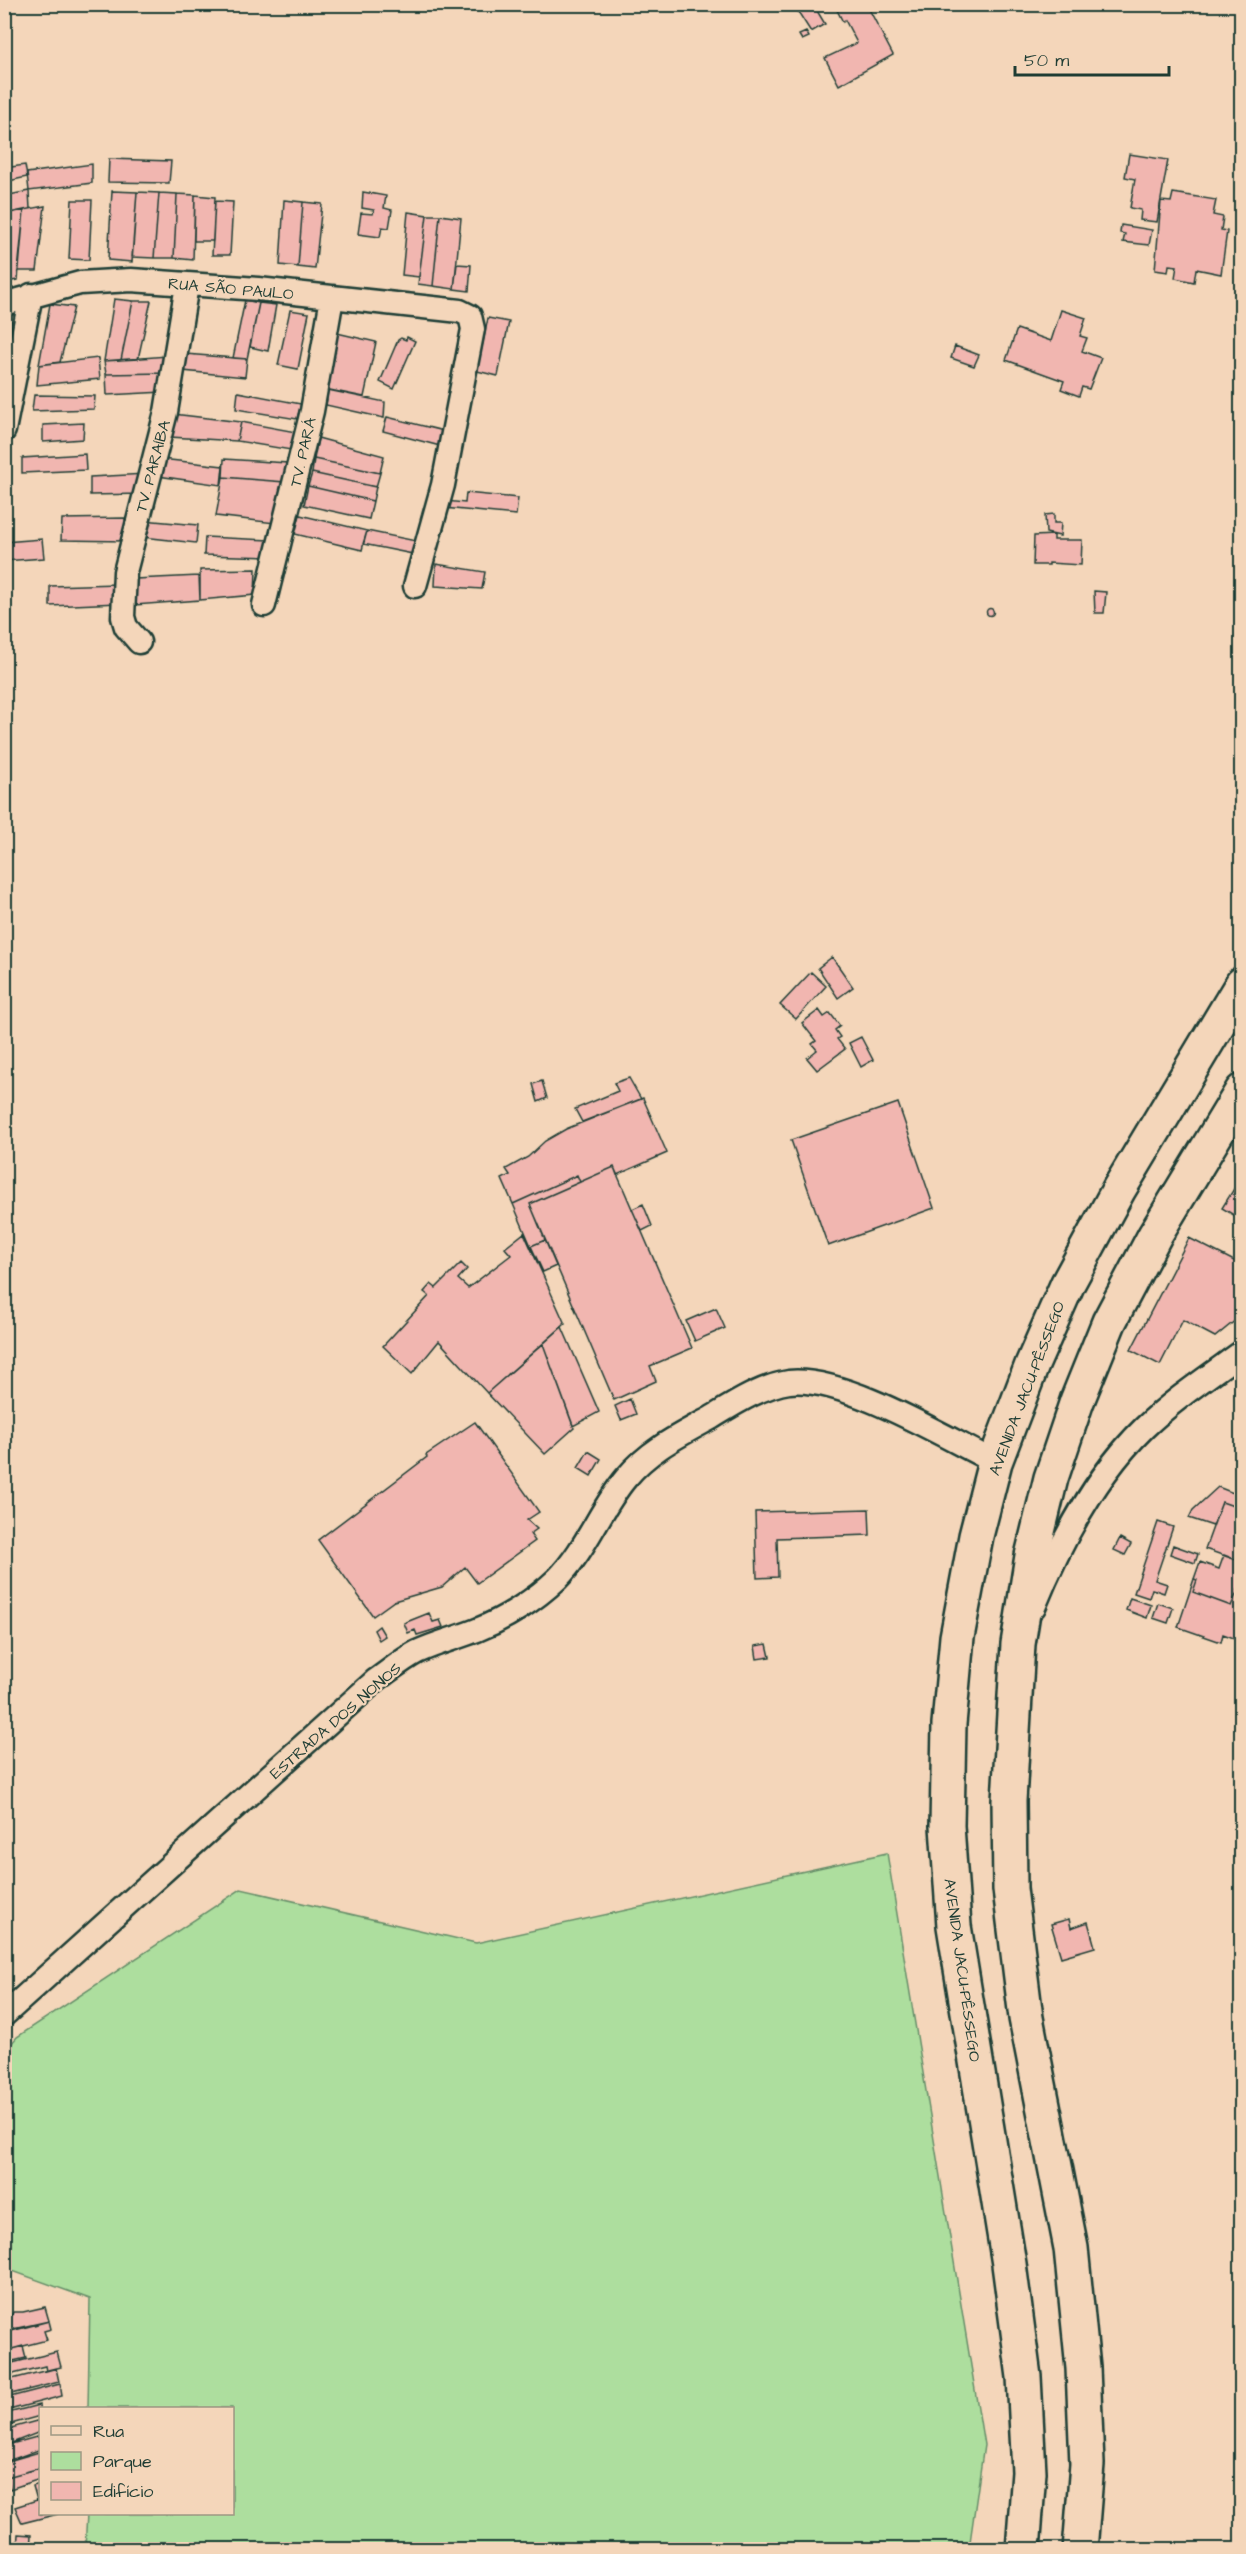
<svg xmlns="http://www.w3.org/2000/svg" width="1246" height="2554" viewBox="0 0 1246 2554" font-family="'Architects Daughter',sans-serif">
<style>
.green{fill:#adde9e;stroke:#668e69;stroke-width:1.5}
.building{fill:#f1b6b0;stroke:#1f3d34;stroke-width:1.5}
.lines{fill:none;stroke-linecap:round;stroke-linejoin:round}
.street-casing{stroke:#1f3d34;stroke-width:27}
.highway-casing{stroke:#1f3d34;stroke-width:38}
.street{stroke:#f4d6ba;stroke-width:22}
.highway{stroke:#f4d6ba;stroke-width:33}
.labels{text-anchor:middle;stroke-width:4.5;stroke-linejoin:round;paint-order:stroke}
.street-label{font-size:16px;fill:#1f3d34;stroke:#f4d6ba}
</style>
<rect width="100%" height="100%" fill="#f4d6ba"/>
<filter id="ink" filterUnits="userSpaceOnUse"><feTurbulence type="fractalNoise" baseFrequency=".0167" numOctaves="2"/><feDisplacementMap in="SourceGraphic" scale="12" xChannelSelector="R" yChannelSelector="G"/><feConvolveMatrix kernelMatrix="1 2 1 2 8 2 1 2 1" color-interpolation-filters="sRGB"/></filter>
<g filter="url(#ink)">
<!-- green -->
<path class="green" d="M887,1853L984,2445L969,2549H85L87,2514H232V2408H88L90,2299L10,2270L5,2273V2051L17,2037L241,1889L476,1943Z"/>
<!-- building -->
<path class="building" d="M806,4H813L825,24L811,32L797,10Z
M842,4H871L872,7L869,9L893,55L839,85L825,58L857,43L845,20L843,22L836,8Z
M806,32L809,37L802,40L799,35Z
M1129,154L1168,160L1157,222L1140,220L1141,210L1130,208L1135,179L1125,177Z
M109,159L171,161L169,183L108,182Z
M92,164V183L29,191L27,173Z
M25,165L27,177L4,182V168Z
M29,191L30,209L4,214V196Z
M112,191L137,192L132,262L108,260Z
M137,192L159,193L154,258L132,257Z
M363,192L386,196L384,208L392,210L389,228L382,227L380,237L358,234L361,213L373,214L374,210L362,208Z
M159,193L177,194L174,258H154Z
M1173,193L1216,200L1213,215L1223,217L1221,230L1227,231L1221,274L1196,269L1194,282L1175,278L1177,266L1169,265L1168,272L1155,270L1161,201L1171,202Z
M177,194L195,195L193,260L174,258Z
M195,195L215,197L213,241H194Z
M72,200H92L89,260L69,259Z
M284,200L303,202L298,267L280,265Z
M215,201L233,202L230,255H212Z
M303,202L322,204L315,269L298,267Z
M45,206L37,271H18L24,210Z
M24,210L18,280L4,282V214Z
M408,212L427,215L419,277L402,275Z
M427,215H440L433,286L418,284Z
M440,215L461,218L454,289L433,286Z
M1121,225L1152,230L1149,245L1123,242L1125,234L1120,233Z
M1242,260V289L1236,288Z
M457,264L471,265L469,291L454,289Z
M114,299L133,301L121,360L104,361Z
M245,300L259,303L247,359L233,358Z
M133,301H151L138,359L121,360Z
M259,303L276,305L268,351L250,347Z
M50,304L74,307L60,362L39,365Z
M290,310L309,313L298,369L278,365Z
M1061,310L1086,318L1080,336L1087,338L1082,351L1101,358L1089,389L1082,387L1079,396L1061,389L1064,381L1006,360L1017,329L1051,341Z
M1237,313L1242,314V325L1234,323Z
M488,318L509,322L498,376L477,371Z
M11,321L4,356V323Z
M337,333L376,342L364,397L325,389Z
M407,337L415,341L394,389L380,382L398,340L401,338L406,340Z
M955,346L979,355L974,366L951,358Z
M185,354L247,359L245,377L183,371Z
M167,356L165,373L106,374L104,361Z
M98,358L100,379L37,385L39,365Z
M165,373L164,392L107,395L106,374Z
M328,390L385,402L384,418L326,405Z
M238,392L301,404L297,419L236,409Z
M34,395L95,396L94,409L32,411Z
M173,414L241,422L237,441L170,437Z
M387,417L448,432L444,447L383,431Z
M241,422L296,432L291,450L237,441Z
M84,423L83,439L43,442V425Z
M318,438L384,456L380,473L314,459Z
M85,454L86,470L22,473V458Z
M161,459L223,466L221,485L158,476Z
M224,459L288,463L285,482L223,477Z
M314,459L380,473L376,487L312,473Z
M312,473L376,487L373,501L308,486Z
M146,474L143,494L90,495V477Z
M223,477L285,482L275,523L216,516Z
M308,486L373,501L369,519L304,505Z
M466,493L518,498L516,515L444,508L445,501L465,503Z
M1054,514V523H1061L1060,536L1046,533L1045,515Z
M300,515L367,531L362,550L295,534Z
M125,518L126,541L61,540L62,519Z
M143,520L198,525L196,543L143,537Z
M367,531L421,542L418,555L363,544Z
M1054,535V540H1082L1081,565L1049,563V565H1033L1034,536Z
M205,537L270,540L269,557L204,555Z
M42,539L44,558L4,561V542Z
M436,564L485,572L482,589L435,586Z
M256,569L255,595L200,600V570Z
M199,576L200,600L135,605V579Z
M117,584L119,603L50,606V586Z
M1094,591L1106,592L1104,613H1095Z
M986.5 612a3.5 3.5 0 1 1 7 0a3.5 3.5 0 1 1-7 0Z
M832,957L853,987L838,998L818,968Z
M811,972L826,986L796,1019L780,1005Z
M819,1010L824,1017L830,1013L840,1026L835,1030L840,1037L837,1039L845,1049L817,1070L807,1058L817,1050L812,1044L816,1041L802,1023Z
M861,1037L873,1060L861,1067L849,1043Z
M629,1078L641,1099L582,1122L575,1109L618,1091L614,1083Z
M542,1081L547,1098L538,1102L533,1084Z
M643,1098L667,1153L617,1175L614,1167L580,1182L577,1175L513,1204L502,1179L510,1175L506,1169L528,1157L545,1141L566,1129Z
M898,1103L934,1208L828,1246L791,1140Z
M614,1167L692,1348L650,1366L656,1381L614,1400L530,1204Z
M577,1175L580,1182L530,1204L545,1240L531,1246L513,1204Z
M1242,1176V1220L1222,1208Z
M643,1204L652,1226L642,1231L632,1209Z
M524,1233L565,1324L487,1393L439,1341L412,1374L383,1346L429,1296L424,1292L431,1284L436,1288L461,1263L467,1269L458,1279L468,1288L511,1255L505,1248Z
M1189,1238L1242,1265V1315L1215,1337L1183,1320L1160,1365L1131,1350Z
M545,1240L556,1266L543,1272L531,1246Z
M716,1308L725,1328L695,1341L686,1321Z
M562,1327L599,1412L573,1426L543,1344Z
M543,1344L574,1428L545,1454L487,1393Z
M630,1399L636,1414L621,1420L615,1406Z
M475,1422L539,1512L527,1520L537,1529L530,1534L535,1541L477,1583L465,1567L442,1587L394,1601L373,1616L318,1540L427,1457L426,1455Z
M588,1451L601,1459L591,1476L578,1468Z
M1218,1487L1241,1496L1242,1509L1222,1502L1213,1526L1189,1518L1193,1510Z
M1222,1502L1242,1509V1562L1205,1549Z
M869,1509L870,1535L777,1538L778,1577L757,1578L755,1512Z
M1158,1522L1173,1527L1155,1580L1167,1584L1164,1593L1152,1589L1149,1598L1134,1593Z
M1120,1538L1131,1544L1125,1555L1114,1550Z
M1173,1545L1198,1554L1195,1563L1170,1554Z
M1224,1555L1242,1562V1581L1231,1606L1193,1592L1197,1580L1194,1579L1200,1562L1219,1569Z
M1194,1579L1197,1580L1193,1592L1231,1606L1242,1581V1641L1223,1634L1221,1642L1178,1627Z
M1130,1598L1151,1605L1147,1618L1126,1610Z
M1158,1603L1173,1608L1168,1623L1153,1618Z
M429,1613L433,1622L440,1620L443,1627L417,1635L415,1630L408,1633L404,1623Z
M379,1626L385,1636L379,1640L374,1630Z
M767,1644L770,1657L757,1659L755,1646Z
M1069,1919L1071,1928L1088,1922L1095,1947L1061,1957L1051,1924Z
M45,2307L49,2321L4,2331V2318L11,2316L13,2312H23Z
M49,2321L51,2329L44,2331L47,2340L4,2351V2333Z
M23,2346L26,2358L4,2363V2351Z
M57,2352L61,2367L46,2371L45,2366L9,2375L10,2378L4,2379V2365Z
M56,2368L59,2382L11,2394L8,2380Z
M60,2384L62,2396L9,2410L6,2398Z
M39,2405L40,2416L11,2424L8,2413Z
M40,2420V2432L4,2446V2430Z
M40,2436V2452L38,2450L5,2462L4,2446Z
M39,2452H40V2468L7,2477L5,2462Z
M40,2468V2479L10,2489L7,2477Z
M40,2484V2499L37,2500L33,2486Z
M40,2499V2514H58L22,2523L15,2507Z
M4,2533H9L8,2550H4Z
M18,2534L31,2535L30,2550H17Z"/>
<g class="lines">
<defs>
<path id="street" d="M4,304L80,283L131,280L258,289L460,311L470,316L473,329L443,485L415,586
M4,430L31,295
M264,605L312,411L332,298
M139,642L126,627L123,617L125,572L166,412L187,285
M1034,1607C1060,1543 1094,1477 1144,1428C1173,1400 1209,1376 1242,1352
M4,2015L376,1680C389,1671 402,1660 417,1652C436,1643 457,1638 477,1630C505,1619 535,1600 557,1579C586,1550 600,1509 626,1478C649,1450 680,1435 711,1418C734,1404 762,1386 789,1382C844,1376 944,1437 995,1462"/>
<path id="highway" d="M1023,2550L1029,2472L1024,2377L1009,2264L954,1926L947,1826L949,1724L957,1637L976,1536L995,1462L1032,1365L1068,1283L1119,1189L1242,984
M1080,2550L1087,2464L1083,2368L1071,2248L1026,2018L1010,1889L1009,1801L1018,1644L1032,1556L1051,1478L1077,1401L1109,1322L1155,1235L1242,1091"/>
</defs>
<!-- street casing -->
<use href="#street" class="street-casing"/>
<!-- highway casing -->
<use href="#highway" class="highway-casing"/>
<!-- street -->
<use href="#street" class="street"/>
<!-- highway -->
<use href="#highway" class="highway"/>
</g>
</g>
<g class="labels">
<!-- street labels -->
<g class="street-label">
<text transform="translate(231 288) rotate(5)" y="6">RUA SÃO PAULO</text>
<text transform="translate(302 452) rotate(-77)" y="6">TV. PARÁ</text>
<text transform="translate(152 466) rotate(-75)" y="6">TV. PARAÍBA</text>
<text transform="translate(1026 1388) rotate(-69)" y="6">AVENIDA JACU-PÊSSEGO</text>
<text transform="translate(335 1720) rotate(-41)" y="6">ESTRADA DOS NONOS</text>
<text transform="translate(963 1970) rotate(82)" y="6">AVENIDA JACU-PÊSSEGO</text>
</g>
</g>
<!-- margin -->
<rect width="1246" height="2554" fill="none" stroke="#f4d6ba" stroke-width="24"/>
<rect x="12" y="12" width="1222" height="2530" fill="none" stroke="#1f3d34" stroke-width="2" filter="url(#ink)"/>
<!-- legend -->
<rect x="39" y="2407" width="195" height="108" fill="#f4d6ba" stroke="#9f9984" stroke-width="1.5"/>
<rect x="51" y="2426" width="30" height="9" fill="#f4d6ba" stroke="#9f9984" stroke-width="1.5"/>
<text x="93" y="2437" font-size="18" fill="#1f3d34">Rua</text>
<rect x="51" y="2452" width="30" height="18" fill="#adde9e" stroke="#9f9984" stroke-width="1.5"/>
<text x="93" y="2467" font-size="18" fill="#1f3d34">Parque</text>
<rect x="51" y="2482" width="30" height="18" fill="#f1b6b0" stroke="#9f9984" stroke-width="1.5"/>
<text x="93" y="2497" font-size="18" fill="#1f3d34">Edifício</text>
<!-- scale -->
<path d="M1015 66v9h154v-9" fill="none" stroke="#1f3d34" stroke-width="3"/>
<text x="1024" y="66" font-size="18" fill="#1f3d34" stroke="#f4d6ba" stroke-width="4.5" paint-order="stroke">50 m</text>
</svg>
